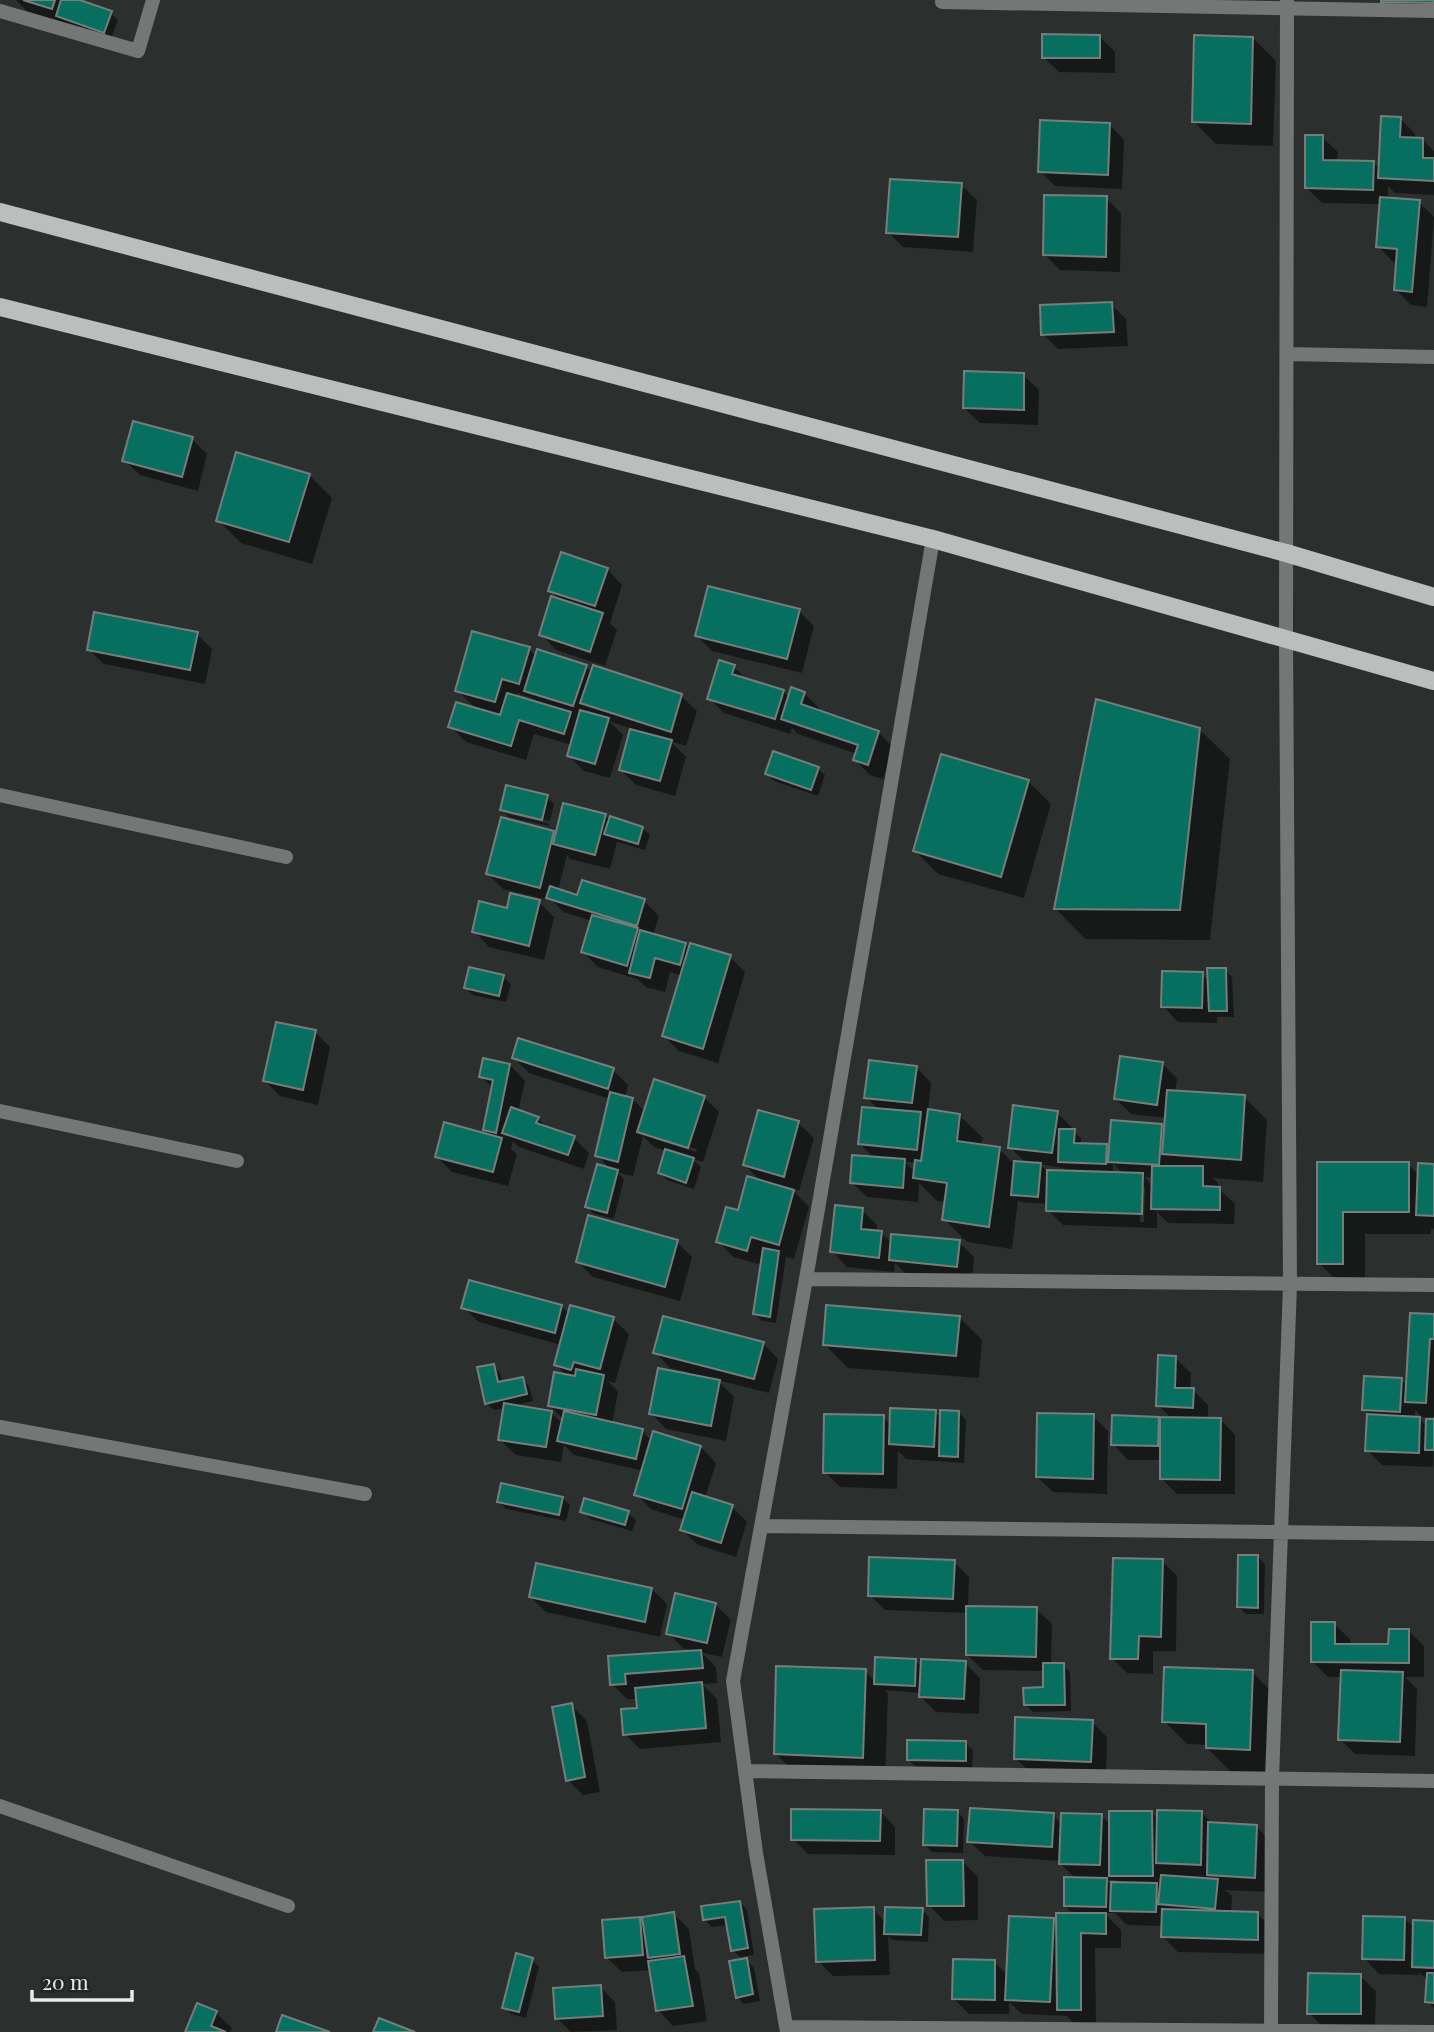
<svg xmlns="http://www.w3.org/2000/svg" width="1434" height="2032" viewBox="0 0 1434 2032" font-family="'Playfair Display',serif">
<style>
.shadow{fill:#0007;fill-rule:evenodd}
.building{fill:#076f5f;stroke:#777d7b;stroke-width:2}
.lines{fill:none;stroke-linecap:round;stroke-linejoin:round}
.street{stroke:#757776;stroke-width:14}
.primary{stroke:#babfbe;stroke-width:18}
</style>
<rect width="100%" height="100%" fill="#2b302f"/>
<!-- shadow -->
<path class="shadow" d="M16,0H74L111,13L118,20L111,39L27,11Z
M1382,0H1434V10L1390,9Z
M1099,36L1115,52V73L1059,72L1043,57Z
M1253,38L1276,61L1273,146L1216,144L1193,121Z
M1400,118L1415,134V140H1423L1434,151V195L1395,193L1388,186V199L1419,202L1434,217L1427,307L1411,305L1396,290L1398,262H1393L1378,246L1381,204L1322,203L1307,188L1322,137L1338,152L1337,162H1373L1380,169Z
M1109,124L1124,140L1122,189L1055,186L1040,171Z
M961,185L977,200L973,252L903,247L888,232Z
M1106,198L1121,213L1120,272L1060,270L1045,255Z
M1111,304L1126,319L1128,346L1058,349L1043,334Z
M1023,375L1039,390L1038,425L980,423L964,408Z
M192,439L207,454L198,491L140,475L124,460Z
M309,475L332,498L312,564L241,543L218,520Z
M607,569L622,585L610,623L617,630L605,666L556,650L541,634L561,601L550,590Z
M799,611L814,626L802,673L712,651L697,636Z
M197,634L212,649L205,684L104,664L88,649Z
M529,649L536,656L586,667L592,673L681,696L697,711L686,746L670,741L686,757L675,796L636,785L621,770L632,729L609,721L623,735L610,778L584,771L569,756L572,745L534,734L526,760L466,742L450,726L477,710L457,690ZM517,693L534,699L541,705L516,697ZM481,708L502,714L501,718L480,711Z
M734,667L747,680L783,691L789,698L804,693L820,709L818,712L878,732L893,747L883,779L870,775L855,760L857,754L798,734L792,728L790,734L724,713L709,698Z
M1199,729L1230,759L1210,940L1085,939L1056,909Z
M818,768L825,775L818,796L774,781L767,774Z
M1028,781L1051,804L1024,898L938,874L915,851Z
M547,797L554,804L550,821L508,810V814L549,824V826L509,817L502,810Z
M605,815L610,821L642,828L650,835L645,850L617,842L610,869L570,859L567,855L558,891L578,897L644,901L659,916L653,935L685,944L690,949L730,957L745,972L718,1063L679,1051L664,1036L682,976L670,972L665,992L646,987L637,979L598,967L583,952L592,921L563,912L553,901L503,889L488,874L554,832L557,836Z
M539,902L554,917L544,960L489,947L474,931L508,910Z
M1225,970L1232,977L1234,1017H1217V1023L1178,1022L1163,1006L1202,974L1209,981Z
M503,977L511,984L506,1002L473,995L466,988Z
M315,1032L330,1047L318,1105L280,1096L265,1081Z
M514,1058L613,1070L628,1085L625,1097L633,1099L645,1112L704,1097L719,1112L703,1162L692,1159L701,1167L694,1189L667,1180L660,1173L667,1151L654,1147L643,1136L633,1176L616,1172L624,1179L614,1219L594,1214L587,1207L612,1171L597,1155L610,1099L529,1073ZM654,1136L697,1149L696,1152L654,1139Z
M1162,1063L1177,1079L1175,1092L1244,1097L1267,1120L1263,1182L1213,1178L1218,1183V1188L1235,1204L1234,1224L1168,1223L1157,1212V1228L1063,1225L1048,1210V1204L1020,1202L1018,1200L1012,1249L967,1242L944,1219L946,1202L937,1201L919,1183L918,1202L867,1197L851,1182L875,1159L860,1144L879,1110L866,1097L916,1067L931,1083L928,1111L960,1116L983,1138L981,1146L999,1149L1013,1163L1027,1164L1010,1147L1057,1112L1072,1128V1131L1081,1138V1145H1106L1111,1150L1161,1125L1166,1130V1118L1131,1114L1116,1099ZM905,1162L917,1163L915,1172ZM1040,1164L1067,1169L1109,1171V1174L1048,1172ZM1113,1164L1124,1174H1113ZM1145,1177L1154,1178L1153,1186L1149,1182ZM1141,1187H1145L1144,1222H1140Z
M510,1065L525,1081L518,1112L538,1118L548,1129L574,1138L589,1153L584,1169L519,1147L513,1141L511,1149L517,1154L508,1186L452,1172L437,1157L491,1137L485,1130L493,1088L481,1077Z
M798,1123L814,1138L799,1191L791,1188L809,1207L794,1259L786,1257L776,1323L762,1321L755,1314L762,1265L733,1257L718,1241L762,1183L745,1165Z
M1318,1164H1408L1420,1176L1434,1166V1229H1431V1234H1365V1286H1342L1319,1263Z
M862,1210L877,1225V1232L881,1233L892,1243L959,1242L974,1257L972,1281L906,1274L895,1263L894,1272L847,1267L832,1251Z
M677,1242L692,1257L680,1301L593,1277L578,1262Z
M561,1306L569,1314L613,1319L629,1334L615,1383L608,1381L618,1392L612,1424L642,1431L652,1441L701,1447L716,1463L705,1498L732,1507L747,1522L736,1557L698,1545L682,1530L685,1520L651,1509L636,1494L643,1471L574,1455L564,1445L561,1462L516,1455L500,1440L505,1408L494,1410L486,1403L493,1366L500,1373L503,1383L522,1379L529,1386L533,1401L512,1406L551,1412L563,1424L564,1420L549,1405L568,1377L556,1365L561,1345L479,1322L463,1307Z
M1434,1316V1417H1422L1415,1410V1418H1419L1427,1427L1434,1421L1433,1467L1382,1465L1367,1450L1371,1416L1364,1409L1401,1379L1407,1386Z
M959,1317L982,1340L979,1378L848,1368L825,1345Z
M763,1343L778,1359L769,1393L717,1380L734,1397L726,1441L666,1429L651,1413L688,1375L689,1372L670,1368L655,1352Z
M1175,1358L1191,1373L1190,1390H1193L1208,1405V1419H1220L1235,1435V1494H1177L1161,1478L1162,1460H1128L1113,1444V1417L1171,1418L1158,1405Z
M935,1412L942,1419L958,1412L966,1420L964,1463L906,1459L898,1451L897,1489L840,1487L825,1472L883,1417L891,1425Z
M1093,1416L1108,1431L1107,1494L1053,1492L1037,1477Z
M563,1498L570,1505L566,1521L506,1509L499,1502Z
M582,1511L628,1513L636,1520L632,1531L590,1519Z
M1258,1557L1265,1564L1264,1614H1246L1239,1607Z
M1162,1561L1177,1576L1176,1651H1153V1674L1127,1673L1112,1658Z
M954,1562L969,1577L968,1607L1036,1609L1052,1624L1051,1665H1063L1070,1672L1071,1711L1033,1712L1025,1704L1045,1689V1671L983,1670L967,1655L968,1613L885,1610L870,1595Z
M652,1589L667,1604L660,1637L546,1612L530,1597Z
M716,1605L731,1620L722,1657L702,1653L716,1667L717,1683L702,1684L717,1699L721,1742L640,1749L625,1734L639,1710L638,1699H627L612,1684L610,1658L695,1651L683,1648L668,1633Z
M1334,1624L1350,1639V1646H1390L1409,1631L1424,1646V1677H1405L1417,1689L1415,1756L1355,1754L1340,1739L1342,1677H1328L1313,1662Z
M916,1661L922,1667L965,1663L980,1678L979,1714L936,1712L921,1697V1693L885,1690L888,1694L885,1780L799,1777L776,1754L865,1671L876,1682Z
M1252,1672L1275,1695L1272,1772L1230,1771L1207,1748L1208,1745L1187,1744L1164,1721Z
M571,1705L587,1721L600,1792L583,1795L568,1780Z
M1092,1722L1107,1737L1106,1776L1031,1773L1015,1758Z
M965,1743L973,1750L972,1768L916,1767L909,1760Z
M880,1811L895,1827V1855L808,1854L793,1839Z
M957,1811L964,1819L963,1853L932,1852L925,1845Z
M1152,1813L1159,1820L1202,1813L1213,1824L1256,1826L1271,1842L1269,1892L1225,1890L1232,1896L1231,1913L1258,1914L1273,1929L1272,1954L1178,1952L1163,1937V1926L1127,1925L1115,1913H1104L1121,1930V1948H1095L1096,2024H1074L1067,2016L1022,2014L1009,2002V2014H969L954,1999L994,1962L1008,1975L1053,1920L1058,1925L1074,1915L1065,1906L1076,1879L1061,1864V1861L985,1856L969,1841L1053,1815L1062,1824L1101,1816L1111,1825ZM1103,1880H1116L1120,1884L1113,1886L1110,1883H1102Z
M962,1861L978,1877V1920L944,1921L929,1905Z
M740,1902L747,1910L754,1955L740,1957L732,1950L728,1925L712,1927L705,1920Z
M873,1909L886,1923L922,1910L929,1917L928,1942L893,1940L888,1936L890,1975L833,1976L818,1961Z
M674,1914L689,1929L695,1969L699,1973L707,2021L673,2026L658,2010L651,1970L622,1972L606,1957L639,1919L645,1925Z
M1405,1919L1414,1928L1434,1923V2008L1427,2001L1429,1982L1419,1972V1975L1379,1974L1364,1958Z
M532,1960L539,1967L526,2018L511,2014L504,2007Z
M747,1960L754,1968L760,2001L744,2004L737,1997Z
M1360,1976L1376,1991L1375,2029L1324,2028L1309,2013Z
M600,1987L615,2002L617,2030L571,2032L557,2018Z
M216,2013L232,2028L230,2032H187Z"/>
<!-- building -->
<path class="building" d="M23,0H55L52,9Z
M61,0H80L112,11L104,33L56,16Z
M1381,0H1434V3L1381,2Z
M1042,34L1100,35V58H1042Z
M1194,35L1253,37L1251,124L1192,122Z
M1381,116L1401,117L1400,137L1423,138V158H1434V181L1378,178Z
M1040,120L1110,123L1108,175L1038,172Z
M1305,135H1323V160L1374,161L1373,190L1305,188Z
M890,179L962,183L958,237L886,233Z
M1044,195L1107,196L1106,257L1043,255Z
M1380,197L1420,200L1412,292L1394,290L1397,249L1376,247Z
M1112,302L1114,332L1041,335L1040,305Z
M964,371L1024,373V410L963,408Z
M133,421L193,437L182,477L122,461Z
M236,452L310,474L289,542L216,521Z
M561,552L608,568L595,606L548,591Z
M708,586L800,609L787,659L695,636Z
M551,596L603,613L590,652L539,635Z
M94,612L198,632L190,670L87,650Z
M472,631L530,647L519,684L502,679L495,702L455,691Z
M537,649L587,665L573,706L524,691Z
M719,660L735,665L732,674L784,690L775,719L707,699Z
M593,665L682,694L671,732L580,703Z
M791,687L805,692L801,704L879,731L868,765L853,760L858,745L781,719Z
M507,693L571,712L564,734L519,720L511,746L448,727L456,702L500,715Z
M1096,699L1200,728L1180,910L1054,909Z
M580,710L609,718L595,764L567,756Z
M630,729L672,740L660,781L619,770Z
M773,751L819,767L811,790L765,774Z
M941,754L1029,780L1001,877L913,851Z
M506,785L548,795L542,820L500,810Z
M563,803L606,814L595,855L553,844Z
M610,816L643,827L638,844L604,834Z
M501,817L554,831L540,888L486,874Z
M582,880L645,899L637,926L546,898L550,886L577,895Z
M510,893L540,900L529,946L472,932L479,901L507,908Z
M592,915L638,928L627,966L581,952Z
M640,930L686,943L680,965L655,958L650,978L629,973Z
M690,943L731,955L703,1049L662,1036Z
M469,967L504,975L499,996L464,988Z
M1207,968H1226L1227,1011H1209Z
M1162,971L1203,972L1202,1008L1161,1007Z
M276,1022L316,1030L303,1090L263,1081Z
M518,1038L614,1068L608,1089L512,1058Z
M1120,1056L1163,1062L1157,1105L1114,1099Z
M483,1058L510,1064L496,1133L483,1130L493,1080L479,1077Z
M869,1060L917,1066L912,1103L864,1098Z
M654,1079L705,1096L688,1148L637,1132Z
M1167,1090L1245,1095L1241,1160L1162,1154Z
M610,1092L633,1098L618,1162L595,1156Z
M1013,1105L1058,1111L1052,1153L1008,1148Z
M511,1107L539,1117L536,1123L575,1136L568,1155L502,1133Z
M862,1107L921,1112L917,1150L858,1144Z
M928,1109L960,1114L957,1141L1000,1147L989,1227L942,1220L947,1183L913,1178L915,1160L921,1161Z
M758,1110L799,1121L784,1177L743,1165Z
M1111,1120L1162,1124L1159,1165L1108,1162Z
M444,1122L502,1138L493,1172L435,1157Z
M1059,1129H1075L1074,1143L1107,1144L1106,1164L1058,1162Z
M665,1149L694,1158L686,1183L658,1173Z
M852,1155L905,1159L903,1188L850,1183Z
M1014,1161L1041,1163L1038,1197L1011,1195Z
M1317,1162H1409V1212H1343V1264H1317Z
M1418,1163L1434,1164V1216L1416,1215Z
M597,1164L618,1170L607,1213L585,1207Z
M1152,1166H1203V1186L1220,1187V1210L1151,1209Z
M1047,1170L1143,1173L1142,1214L1046,1211Z
M747,1176L794,1190L779,1245L751,1237L747,1251L716,1242L726,1207L738,1210Z
M835,1205L863,1208L861,1229L882,1231L879,1258L830,1252Z
M588,1215L678,1240L665,1287L576,1262Z
M891,1234L960,1240L957,1267L889,1260Z
M763,1248L779,1251L770,1317L753,1314Z
M469,1280L562,1305L555,1333L461,1308Z
M570,1305L614,1317L600,1369L574,1362L571,1370L554,1365Z
M826,1305L960,1316L956,1356L823,1345Z
M1410,1313L1434,1314V1339H1430L1426,1403L1405,1402Z
M663,1316L764,1342L754,1379L653,1353Z
M1158,1355L1176,1356L1175,1388H1194L1193,1408L1156,1406Z
M494,1364L498,1382L523,1377L527,1394L485,1404L477,1367Z
M658,1368L720,1380L711,1426L649,1414Z
M576,1369L604,1375L596,1415L548,1406L554,1372L575,1376Z
M1364,1376L1402,1378L1400,1412L1362,1410Z
M504,1403L552,1411L546,1447L498,1440Z
M890,1408L936,1410L934,1447L889,1444Z
M940,1410L959,1411L958,1457L939,1456Z
M564,1411L643,1429L636,1459L557,1441Z
M1037,1413L1094,1414L1093,1479L1036,1477Z
M824,1414L884,1415L883,1474L823,1473Z
M1367,1414L1420,1417L1419,1453L1365,1451Z
M1112,1415L1159,1417L1158,1446L1111,1445Z
M1160,1417L1221,1418L1220,1480L1160,1479Z
M1426,1419H1434V1450H1425Z
M653,1431L701,1446L682,1509L634,1495Z
M501,1483L563,1497L559,1515L497,1502Z
M692,1492L733,1505L721,1543L680,1530Z
M584,1498L629,1511L625,1525L580,1512Z
M1238,1555H1258V1608L1237,1607Z
M869,1557L955,1560L953,1599L868,1596Z
M1113,1558L1163,1559L1161,1637L1139,1636L1138,1659H1110Z
M536,1563L652,1588L645,1622L529,1597Z
M675,1593L716,1603L707,1643L666,1634Z
M966,1606L1037,1607L1036,1657L966,1655Z
M1311,1622H1335V1644H1388L1389,1629H1409V1663L1311,1662Z
M701,1650L703,1668L625,1674L626,1684L610,1685L608,1656Z
M875,1657L916,1659L915,1686L874,1684Z
M921,1659L966,1661L964,1699L919,1697Z
M1043,1663H1064L1065,1705H1024L1023,1688L1043,1687Z
M776,1666L866,1669L863,1758L774,1754Z
M1164,1667L1253,1670L1250,1750L1206,1748V1724L1162,1722Z
M1341,1670L1403,1672L1400,1742L1338,1740Z
M702,1682L706,1728L623,1735L621,1709L637,1708L635,1688Z
M572,1703L585,1777L566,1781L552,1707Z
M1015,1717L1093,1720L1091,1762L1014,1759Z
M907,1740L966,1741V1761L907,1760Z
M970,1808L1054,1813L1052,1847L967,1842Z
M791,1809L881,1810L880,1841L791,1840Z
M924,1809L958,1810L957,1846L923,1845Z
M1157,1810L1202,1811L1201,1865L1156,1863Z
M1109,1811H1152L1153,1876H1109Z
M1061,1813L1102,1814L1100,1865L1059,1864Z
M1208,1822L1257,1825L1255,1878L1207,1875Z
M926,1860H963L964,1906H927Z
M1161,1875L1218,1879L1215,1909L1158,1904Z
M1064,1877L1107,1878L1106,1907L1064,1906Z
M1111,1882L1157,1883L1156,1912L1110,1911Z
M740,1901L748,1948L731,1951L725,1917L703,1920L701,1906Z
M874,1907L875,1960L816,1962L814,1909Z
M885,1907L923,1908L921,1935L884,1934Z
M1162,1909L1258,1912V1940L1161,1937Z
M674,1912L680,1954L648,1958L642,1917Z
M1056,1913H1106V1934L1081,1933V2010H1057Z
M1009,1916L1054,1918L1050,2002L1005,2000Z
M1363,1916L1405,1917L1404,1960L1362,1959Z
M640,1917L643,1955L605,1958L602,1920Z
M1413,1920L1434,1921V1968L1412,1967Z
M516,1953L533,1958L519,2012L502,2008Z
M684,1956L693,2006L656,2011L648,1961Z
M747,1958L753,1994L736,1998L729,1961Z
M953,1959L995,1960V2000L952,1999Z
M1308,1973L1361,1974V2014H1307Z
M1427,1973H1434V2003L1425,2002Z
M601,1985L603,2016L555,2019L553,1988Z
M197,2003L217,2011L211,2026L226,2032H185Z
M282,2015L330,2032H276Z
M379,2018L415,2032H373Z"/>
<g class="lines">
<!-- street -->
<path class="street" d="M942,2L1434,11
M0,11L138,51L153,0
M1287,354L1434,357
M0,795L286,857
M0,1111L237,1161
M806,1279L1434,1285
M0,1427L365,1494
M761,1526L1434,1534
M745,1771L1434,1781
M0,1806L288,1906
M787,2027L1434,2032
M787,2032L756,1853L733,1681L806,1279L933,539
M1271,2032L1272,1779L1290,1285L1286,638L1287,0"/>
<!-- primary -->
<path class="primary" d="M0,212L1286,553L1434,597
M0,307L933,539L1434,681"/>
</g>
<!-- scale -->
<path d="M32 1990v10h100v-10" fill="none" stroke="#e9ebeb" stroke-width="3.5"/>
<text x="42" y="1990" font-size="21" fill="#e9ebeb" stroke="#222625" stroke-width="5" paint-order="stroke">20 m</text>
</svg>
